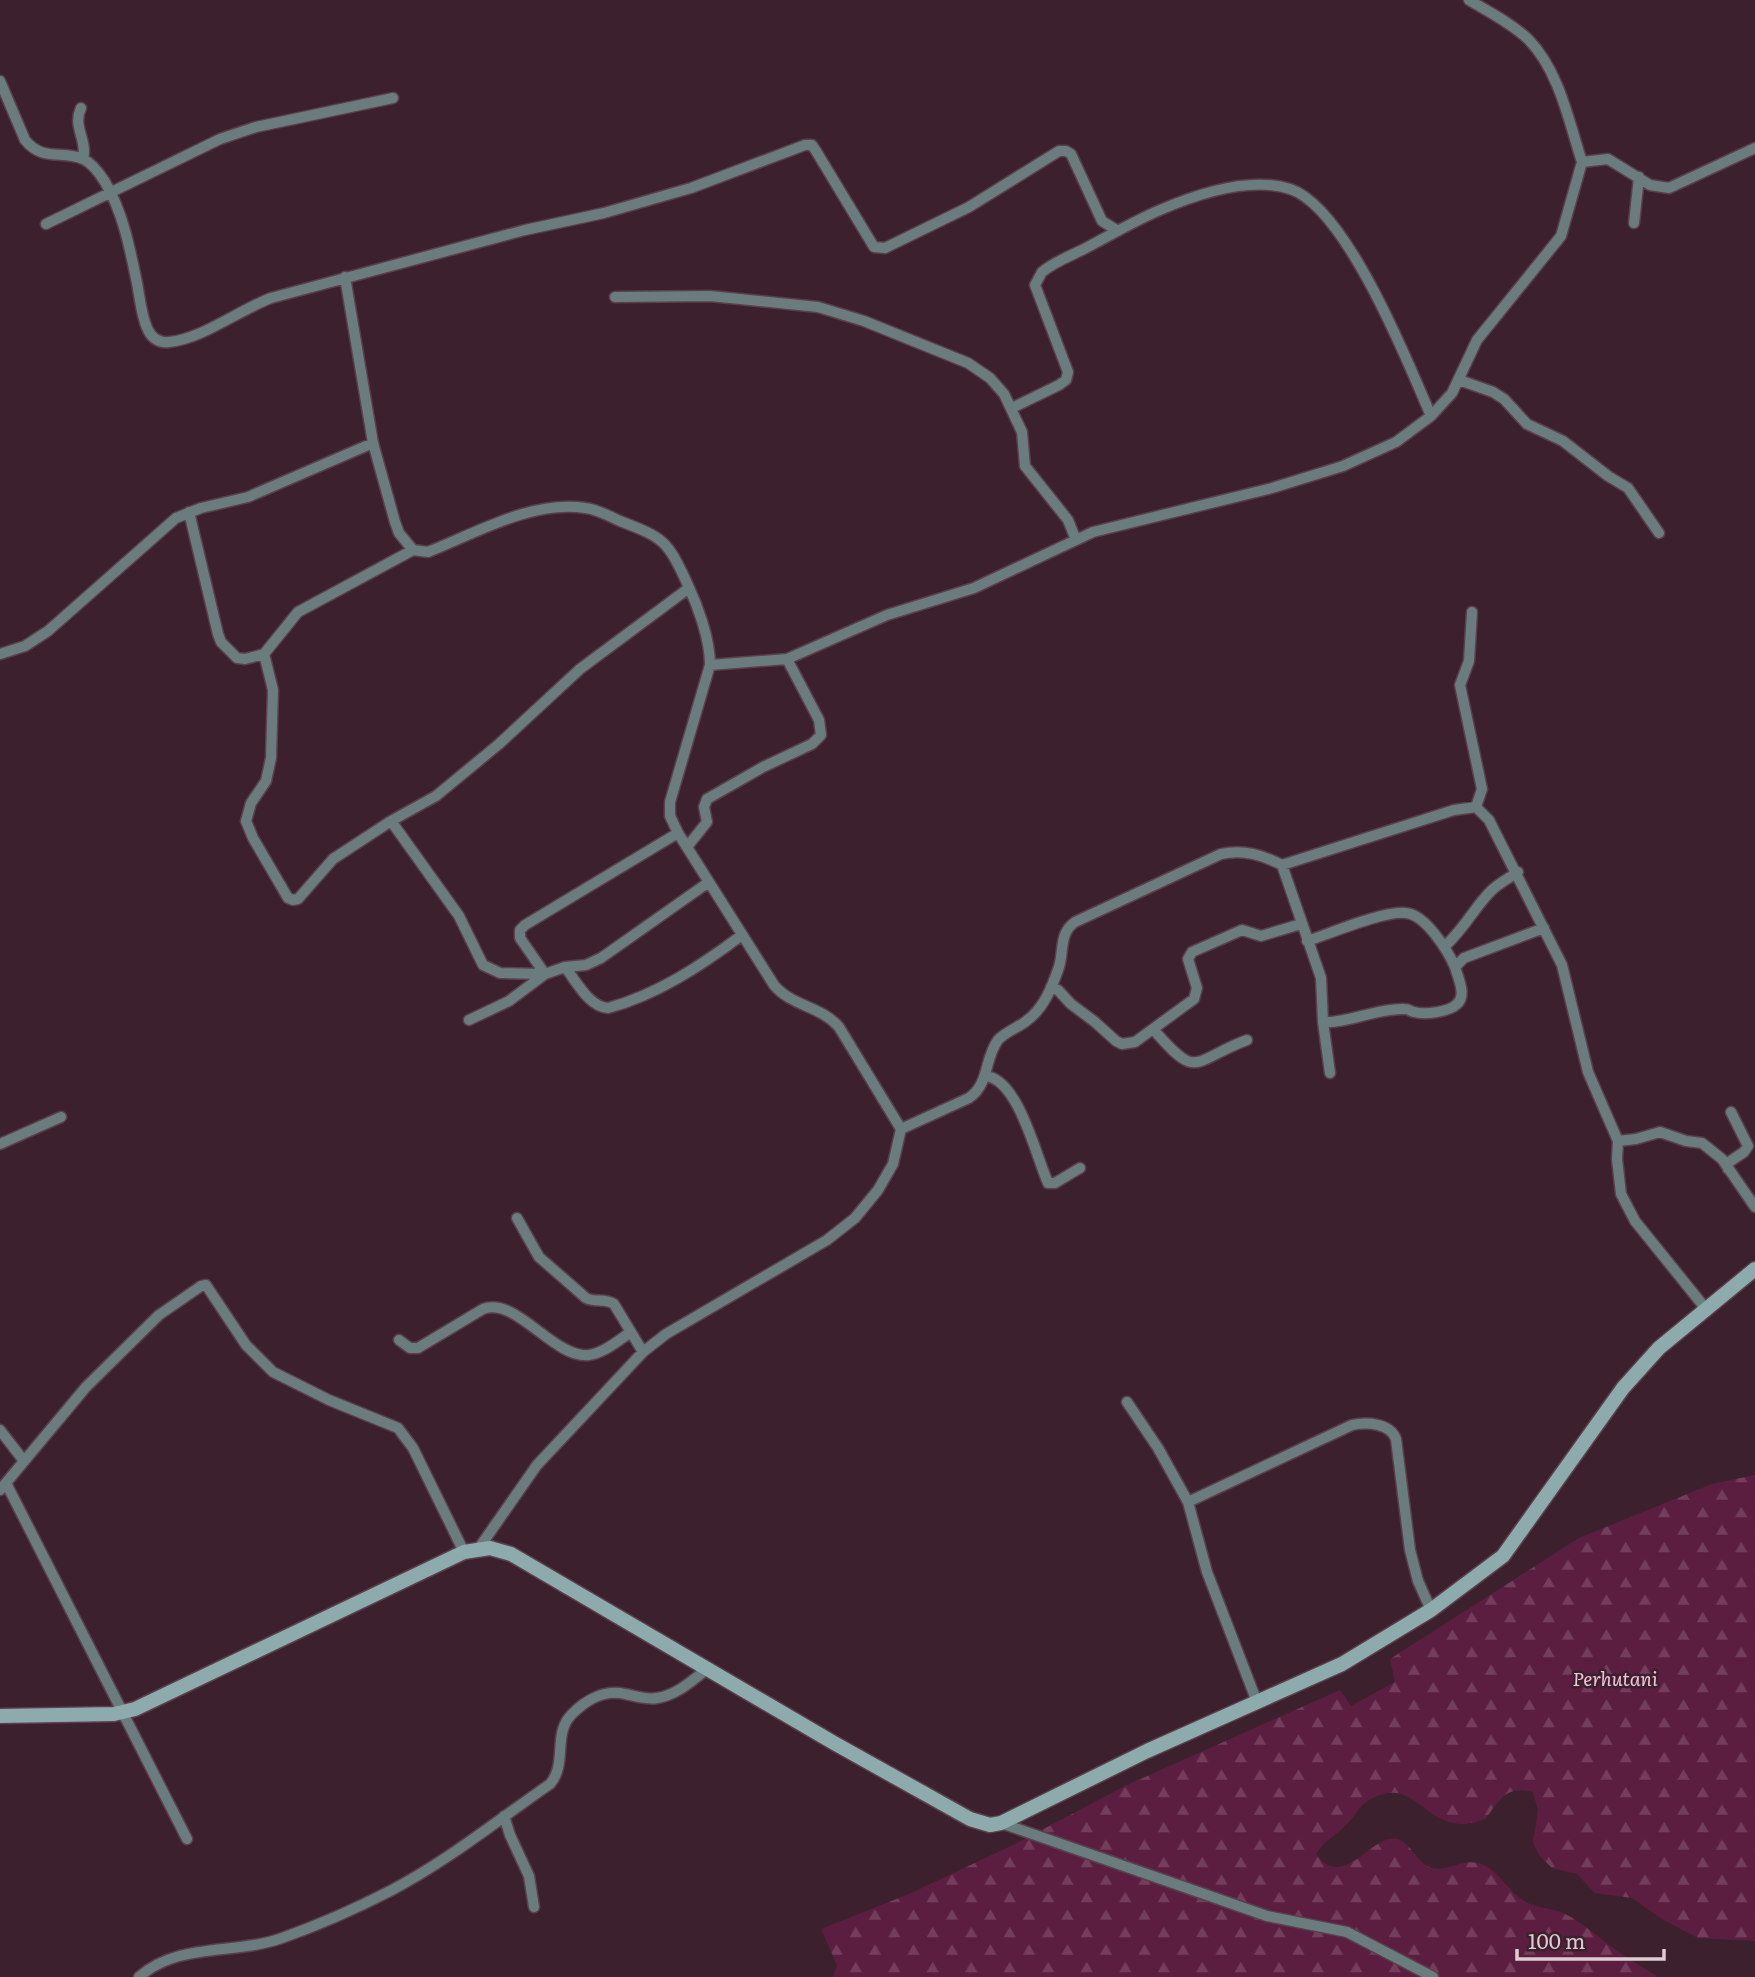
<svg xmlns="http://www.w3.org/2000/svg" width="1755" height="1977" viewBox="0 0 1755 1977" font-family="Literata,serif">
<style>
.forest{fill:url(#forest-firs)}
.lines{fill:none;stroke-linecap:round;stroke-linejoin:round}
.street-casing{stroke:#5a3f4c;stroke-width:13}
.secondary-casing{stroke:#5a3f4c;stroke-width:17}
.street{stroke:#6a7c7e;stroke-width:10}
.secondary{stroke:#8dabad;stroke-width:14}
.labels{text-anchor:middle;stroke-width:5;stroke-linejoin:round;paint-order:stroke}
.park-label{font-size:19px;font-style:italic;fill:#f3c3d9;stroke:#3d202e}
</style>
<defs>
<pattern id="forest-firs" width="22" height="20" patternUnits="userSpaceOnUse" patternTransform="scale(1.75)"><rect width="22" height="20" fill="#5c1e40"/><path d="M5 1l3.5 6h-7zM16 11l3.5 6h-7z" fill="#733d5b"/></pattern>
</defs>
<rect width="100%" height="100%" fill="#3d202e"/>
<!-- forest -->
<path class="forest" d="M1755,1475V1941L1698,1938L1662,1919L1632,1898L1595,1893L1577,1874L1552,1868L1539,1855L1533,1842L1538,1810L1533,1792C1505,1785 1500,1801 1485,1819C1424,1844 1419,1766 1365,1803C1358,1808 1354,1817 1347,1824C1337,1835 1324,1840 1316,1854C1345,1894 1374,1828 1400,1840C1411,1845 1416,1860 1427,1866C1444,1876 1464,1855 1484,1865C1500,1873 1509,1892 1524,1901C1536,1909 1552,1907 1565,1914C1584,1923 1600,1939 1617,1951C1630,1960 1644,1968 1658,1977H833L837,1965L821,1929L909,1894L1013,1845L1125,1786L1340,1690L1351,1706L1395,1682L1390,1659L1579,1538L1712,1484Z"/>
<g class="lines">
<defs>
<path id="street" d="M1469,0C1489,12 1511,23 1528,39C1559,70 1569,122 1582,162
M0,81L25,140C43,162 61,150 83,159C92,163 100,174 105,182C123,212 130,249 137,283C140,298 141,316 148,330C152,338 159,343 169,342C202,339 239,310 271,298L525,230L604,213L691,188L805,145H812L816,151L874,247L885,248L969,207L1059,151H1066L1071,154L1102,221L1118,231
M81,108C72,127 88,140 83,159
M1634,223L1639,177
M46,224L220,139L256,127L393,98
M345,277L373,443L395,522L399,533L413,550L428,552C476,533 532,500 585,508C597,509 609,516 620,521C664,538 667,540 687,583C698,606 710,639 710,665
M615,297L710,296L818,307L864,321L968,363L990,378L1004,394L1022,432L1025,466L1068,520L1076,540
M1459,380L1493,392L1504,399L1527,424L1563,441L1608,476L1628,488L1659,533
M1012,408L1059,385L1066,380L1068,372L1035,285L1042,272C1054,262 1070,256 1084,249C1109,236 1134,221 1160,210C1197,194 1249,176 1290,189C1346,207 1408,362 1431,416
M189,512L218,634L221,642L237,658L245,659L264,654L298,612L413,550
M1472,612L1469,661L1460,685L1482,789L1476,807
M0,654L25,646L48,631L176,518L201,508L248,497L373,443
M264,654L273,690L271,758L266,781L251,803L246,821L253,838L288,898L293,900L298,899L333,859L391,821L436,796L499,744L580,669L689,588
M391,821L459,916L483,965L500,973L545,974
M687,847L707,822L704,807L707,799L763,767L812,744L821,735L819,720L787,659
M1282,865L1321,978L1323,1022L1330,1073
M1307,941C1329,934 1385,910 1406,913C1426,915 1448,951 1455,967
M1445,946C1463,930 1473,910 1489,893C1497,884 1508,879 1518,872
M565,967C576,981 589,1007 608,1008C657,995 702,965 742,935
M545,974L520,938V930L525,925L678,833
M1051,987L1058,990L1071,1004L1095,1022L1116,1041L1122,1044L1135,1042L1194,999L1197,988L1188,959L1192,952L1242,930L1261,936L1301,924
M469,1020L509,1001L545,974L565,967L586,965L601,958L709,882
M1323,1022C1346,1024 1377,1008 1404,1009C1411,1009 1408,1011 1414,1012C1425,1015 1449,1012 1457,1004C1467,995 1458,978 1455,967L1464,958L1544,928
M1153,1029C1199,1082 1191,1061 1247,1040
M985,1076C1018,1078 1036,1156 1048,1183H1055L1080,1168
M901,1129L969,1098C990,1083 984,1059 998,1040C1005,1032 1017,1028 1025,1022C1044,1009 1052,987 1059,967C1064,951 1059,933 1075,922L1221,854C1244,849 1262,855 1282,865L1454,810L1476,807L1489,820L1562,965L1588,1072L1618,1141L1617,1159L1621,1194L1635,1221L1706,1309
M1618,1141L1636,1139L1660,1132L1686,1141L1702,1143L1722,1159L1755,1207
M0,1144L61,1117
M1728,1169L1729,1162L1744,1152L1748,1146L1731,1112
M517,1218L539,1257L586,1298C595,1303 605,1298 614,1304L643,1352
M399,1340L410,1348H418L483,1309C516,1296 554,1359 589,1355C604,1353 619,1340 631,1332
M1127,1402L1158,1448L1188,1502L1207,1572L1257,1702
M0,1430L24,1461
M6,1483L187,1839
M0,1490L86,1387L159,1315L201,1286L206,1285L246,1345L273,1372L329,1400L398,1428L413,1448L464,1552
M1188,1502L1352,1425C1367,1422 1390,1423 1396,1439L1410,1550L1418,1581L1431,1610
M479,1548L537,1465L643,1352L666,1334L827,1240L855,1218L878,1190L893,1164L901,1129L839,1027C821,1006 791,1006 774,985L678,833L670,816V802L710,665L787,659L887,615L974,588L1093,532L1272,488L1343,466L1396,442L1431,416L1452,393L1477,340L1561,236L1582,162L1608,159L1650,185L1669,188L1755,148
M504,1816L510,1835L529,1876L534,1907
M1001,1823L1267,1916L1347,1932L1433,1977
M139,1977C178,1942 235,1955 282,1938C316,1926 357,1908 390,1891C446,1862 498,1820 550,1784C568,1763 552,1734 572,1714C586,1700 605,1689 625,1694C636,1696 646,1700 657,1698C677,1695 693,1680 708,1668"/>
<path id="secondary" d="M0,1716L114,1714L135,1709L464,1552L490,1548L511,1554L834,1743L970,1819L990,1825L1001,1823L1147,1751L1342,1664L1431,1610L1503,1556L1623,1388L1659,1348L1755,1269"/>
</defs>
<!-- street casing -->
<use href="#street" class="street-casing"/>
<!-- secondary casing -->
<use href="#secondary" class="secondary-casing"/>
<!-- street -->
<use href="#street" class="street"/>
<!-- secondary -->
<use href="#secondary" class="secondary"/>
</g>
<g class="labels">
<!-- park labels -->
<g class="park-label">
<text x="1615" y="1686">Perhutani</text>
</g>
</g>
<!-- scale -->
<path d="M1517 1949v10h147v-10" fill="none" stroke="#decbd4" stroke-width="3.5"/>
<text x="1528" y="1949" font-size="21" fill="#decbd4" stroke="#3d202e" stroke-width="5" paint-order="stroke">100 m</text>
</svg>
